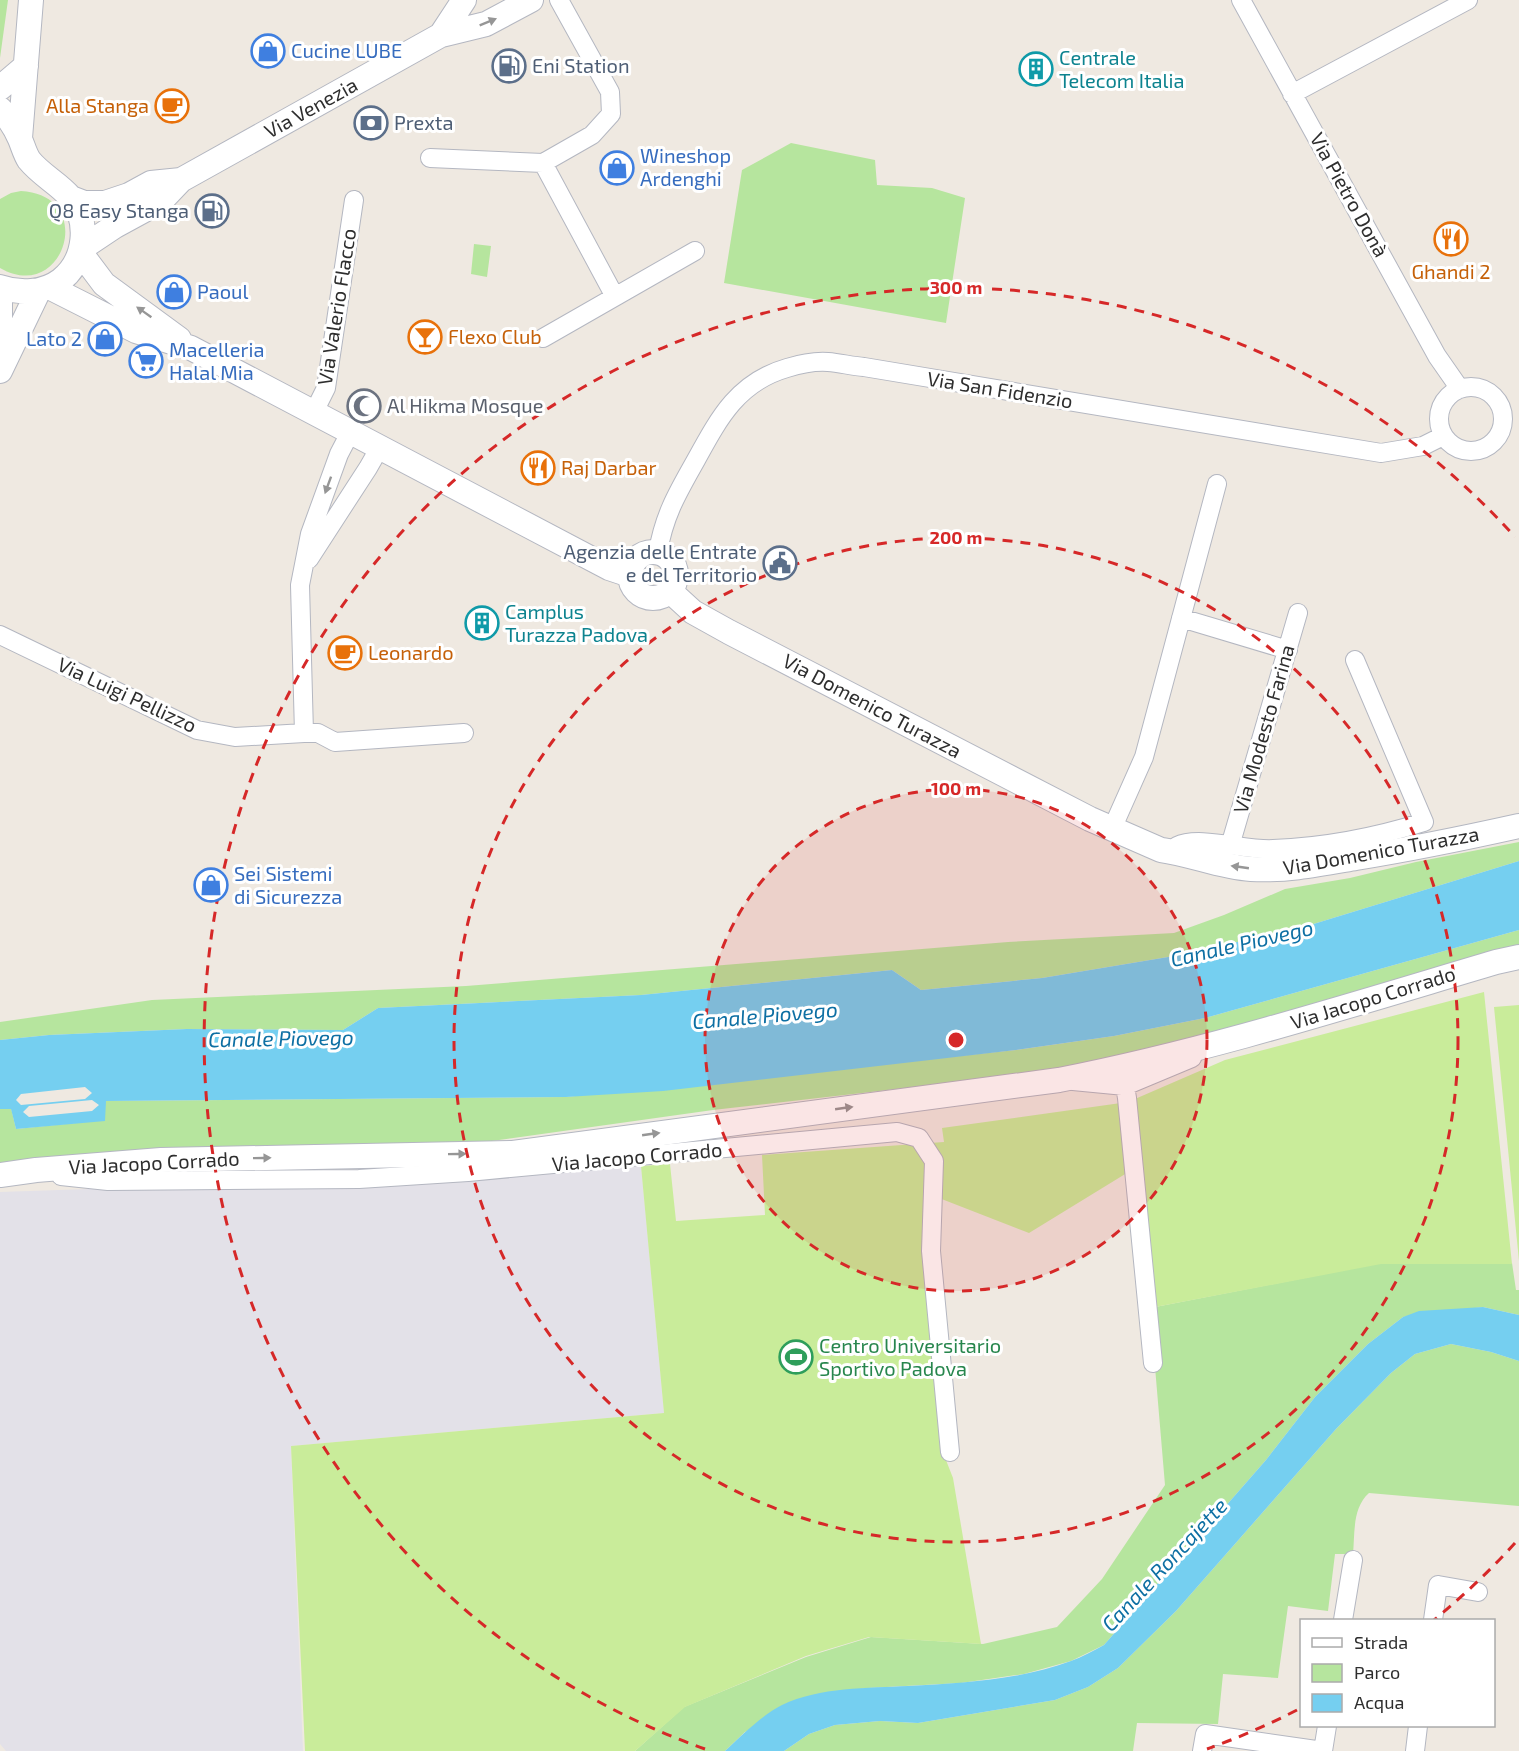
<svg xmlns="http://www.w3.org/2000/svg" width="1519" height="1751" viewBox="0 0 1519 1751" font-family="'Exo 2',sans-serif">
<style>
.industrial{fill:#e3e1e8}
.green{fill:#b6e59e}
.pitch{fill:#c9ec9a}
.water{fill:#75cff0;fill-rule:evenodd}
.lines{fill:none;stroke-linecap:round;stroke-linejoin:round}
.street-casing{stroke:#b4b7c1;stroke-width:20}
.secondary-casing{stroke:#b4b7c1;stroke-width:26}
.street{stroke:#fff;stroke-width:18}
.secondary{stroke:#fff;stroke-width:24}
.oneway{fill:#969696}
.ring{fill:none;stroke:#d62828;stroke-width:3;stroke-dasharray:10 8}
.labels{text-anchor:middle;stroke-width:6;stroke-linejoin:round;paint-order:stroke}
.shop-label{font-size:20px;fill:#366cbe;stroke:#fff;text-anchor:start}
.culture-label{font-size:20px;fill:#0d838f;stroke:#fff;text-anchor:start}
.service-label{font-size:20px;fill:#4e5e75;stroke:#fff;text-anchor:start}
.food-label{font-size:20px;fill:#c56008;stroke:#fff;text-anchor:start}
.street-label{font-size:20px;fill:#2e2e2e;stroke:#fff}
.worship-label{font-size:20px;fill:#5b616d;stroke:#fff;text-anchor:start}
.leisure-label{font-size:20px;fill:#27864d;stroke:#fff;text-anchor:start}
.water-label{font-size:21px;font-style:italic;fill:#0d6fa3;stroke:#fff}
.centre{fill:#d62828;stroke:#fff;stroke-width:3}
.ring-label{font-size:18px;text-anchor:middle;font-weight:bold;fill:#d62828;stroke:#fff;stroke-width:6;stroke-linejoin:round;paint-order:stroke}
</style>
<rect width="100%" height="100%" fill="#efe9e1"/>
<!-- industrial -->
<path class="industrial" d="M641,1165L664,1413L291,1446L303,1751H6L0,1744V1192L237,1184Z"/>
<!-- green -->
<path class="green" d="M0,0H8L0,58Z
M791,143L875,160L877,185L932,188L965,198L946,323L724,283L742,170Z
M21,191C98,195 64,305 0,268V199L11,193Z
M474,244L491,246L487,277L471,274Z
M1519,842V861L1307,926L1186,954L1042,978L921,990L892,970L641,995L378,1008L343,1030L187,1029L49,1035L0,1040V1022L152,1000L466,986L1008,942L1174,933L1224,915L1285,889L1350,878L1416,862Z
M1519,930V953L1225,1039L1036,1073L713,1110L477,1143L0,1165V1109L11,1108L16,1129L105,1120V1101L566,1097L1016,1050L1114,1036L1205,1018Z
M1512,1263L1516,1290H1519V1315L1483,1307L1403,1317L1368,1344L1315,1397L1266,1460L1104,1645L1071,1661L1024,1674L961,1683L868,1688L815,1695L745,1732L725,1751H635L684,1707L806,1657L871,1637L983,1644L1057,1627L1102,1579L1165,1485L1150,1308L1376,1264Z
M1451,1344L1491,1352L1519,1361V1506L1369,1493C1352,1508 1355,1534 1353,1554H1335L1328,1611L1288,1606L1278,1678L1223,1674L1218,1724L1137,1723L1133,1751H784L809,1734L835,1725L880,1721L918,1723L1055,1700L1088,1687L1118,1668L1176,1611L1336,1429L1391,1373L1415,1354Z"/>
<!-- pitch -->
<path class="pitch" d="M1484,992L1512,1264H1381L1150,1308L1135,1168L1029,1233L939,1198L925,1197L942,1450L953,1478L981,1644L869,1637L806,1656L685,1707L635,1751H305L291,1446L664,1413L641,1166L670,1164L676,1221L765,1215L762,1155L944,1142L942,1128L1128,1102L1225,1060Z
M1519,1005V1261L1494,1007Z"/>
<!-- water -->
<path class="water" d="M1519,861V930L1205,1018L1114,1036L1016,1050L663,1091L566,1097L106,1101L105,1121L16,1129L11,1109H0V1040L49,1035L187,1029L343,1030L378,1008L641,995L892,970L921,990L1042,978L1186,954L1307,926ZM85,1087L92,1093L85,1099L21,1105L16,1100L21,1094ZM92,1100L99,1105L92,1111L29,1117L23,1112L29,1106Z
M1483,1307L1519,1315V1361L1491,1352L1451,1344L1415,1354L1391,1373L1336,1429L1176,1611L1118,1668L1088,1687L1055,1700L918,1723L880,1721L835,1725L809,1734L784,1751H725C741,1736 762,1715 782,1705C820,1687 868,1688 908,1686C962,1683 1020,1680 1071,1661C1082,1657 1093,1651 1104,1645L1266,1460L1315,1397L1368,1344L1403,1317L1419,1311Z"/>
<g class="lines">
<defs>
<path id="street" d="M559,0L610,92L611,114L592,135L543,163L614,295
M1241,0L1437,356L1460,389
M1292,94L1468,0
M430,158L543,163
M543,338L695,251
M1439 419a32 32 0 1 1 64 0a32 32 0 1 1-64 0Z
M314,412L326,388L354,200
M658,552C664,515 678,492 696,460C719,418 738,382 787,368C800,364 814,361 828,362C840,363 852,366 864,367L1381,453L1423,446L1443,436
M309,559L368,468L380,447
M1181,618L1288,650
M0,635L197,730L235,737L304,733L300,585L310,534L339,454L351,431
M304,733H318L335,742L464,733
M1112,829L1144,757L1217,484
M1230,846L1298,613
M1173,851L1177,846C1199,835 1247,851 1273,849C1324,847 1376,837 1424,822L1355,660
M1073,1081L1125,1086L1192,1058
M1125,1086L1127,1098L1153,1363
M61,1176L108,1181L359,1179L468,1172L897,1132L919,1138L934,1161L931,1251L950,1452
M1343,1620L1353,1560
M1433,1620L1438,1585L1478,1592
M1202,1751L1205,1734L1323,1751
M1323,1751L1327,1726
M1415,1751L1418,1726"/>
<path id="secondary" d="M441,35L464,0
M0,88L26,66
M0,109C9,118 15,127 20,139C23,146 25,154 29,160C41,175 58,183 70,197C90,221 86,260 61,280C44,293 20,294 0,287
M20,138L31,0
M71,198L84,203H105L129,195L151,183L181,180
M82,248L115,226L161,201L181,180L441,35L486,24L531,0
M80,252L104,284L179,339
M49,287L136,331L191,348L609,568L630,575
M0,300V332
M0,371L39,290
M630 575a23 23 0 1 1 46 0a23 23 0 1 1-46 0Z
M670,591L693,612L729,632L1090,819L1161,850C1191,854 1220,867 1251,869C1287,871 1321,864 1356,858C1411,849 1465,838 1519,826
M0,1175L36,1170L161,1160L513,1153L1059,1080C1207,1051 1351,1005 1496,962L1519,957"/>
</defs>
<!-- street casing -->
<use href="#street" class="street-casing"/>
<!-- secondary casing -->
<use href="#secondary" class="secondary-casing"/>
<!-- street -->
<use href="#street" class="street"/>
<!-- secondary -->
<use href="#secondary" class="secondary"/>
</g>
<!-- one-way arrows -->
<defs><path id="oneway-solid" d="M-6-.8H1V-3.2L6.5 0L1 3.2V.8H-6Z" transform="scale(1.5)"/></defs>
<g class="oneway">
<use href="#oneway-solid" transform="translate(488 22) rotate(-22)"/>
<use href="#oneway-solid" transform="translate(144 312) rotate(-145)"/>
<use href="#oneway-solid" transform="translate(328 485) rotate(110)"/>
<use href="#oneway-solid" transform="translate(1240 867) rotate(-172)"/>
<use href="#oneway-solid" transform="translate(844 1108) rotate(-8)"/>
<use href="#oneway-solid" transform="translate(651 1134) rotate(-8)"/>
<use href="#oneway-solid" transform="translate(457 1154) rotate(-1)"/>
<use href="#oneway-solid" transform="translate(262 1158) rotate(-1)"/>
</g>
<!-- distance rings -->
<circle cx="956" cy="1040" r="251" fill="#d62828" fill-opacity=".12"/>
<g class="ring">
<circle cx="956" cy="1040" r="251"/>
<circle cx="956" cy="1040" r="502"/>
<path d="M1515 1543A752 752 0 0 1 1434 1620M1297 1710A752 752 0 0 1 1207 1749M705 1749A752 752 0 1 1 1515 537"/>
</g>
<!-- icons -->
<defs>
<symbol id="shop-ring" viewBox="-11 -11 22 22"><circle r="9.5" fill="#fff" stroke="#3f7fe0" stroke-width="1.5"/><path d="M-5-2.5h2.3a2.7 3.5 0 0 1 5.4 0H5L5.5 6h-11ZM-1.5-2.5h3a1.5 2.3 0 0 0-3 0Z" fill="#3f7fe0"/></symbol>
<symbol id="fuel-ring" viewBox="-11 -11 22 22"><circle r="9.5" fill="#fff" stroke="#5c6f8a" stroke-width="1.5"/><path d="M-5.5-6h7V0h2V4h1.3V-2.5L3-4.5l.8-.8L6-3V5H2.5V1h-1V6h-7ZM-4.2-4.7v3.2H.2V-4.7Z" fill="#5c6f8a"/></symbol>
<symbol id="building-ring" viewBox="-11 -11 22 22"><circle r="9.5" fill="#fff" stroke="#0f9aa8" stroke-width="1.5"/><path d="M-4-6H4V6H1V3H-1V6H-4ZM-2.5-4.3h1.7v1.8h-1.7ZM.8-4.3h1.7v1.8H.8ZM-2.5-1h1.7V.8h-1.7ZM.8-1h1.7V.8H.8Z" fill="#0f9aa8"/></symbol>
<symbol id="cafe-ring" viewBox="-11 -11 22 22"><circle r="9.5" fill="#fff" stroke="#e8710a" stroke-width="1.5"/><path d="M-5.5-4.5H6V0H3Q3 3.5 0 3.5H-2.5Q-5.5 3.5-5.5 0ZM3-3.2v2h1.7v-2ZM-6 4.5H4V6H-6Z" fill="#e8710a"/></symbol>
<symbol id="bank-ring" viewBox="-11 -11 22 22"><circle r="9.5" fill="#fff" stroke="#5c6f8a" stroke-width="1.5"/><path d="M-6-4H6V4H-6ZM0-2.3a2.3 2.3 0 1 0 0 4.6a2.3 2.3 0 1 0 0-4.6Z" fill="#5c6f8a"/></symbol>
<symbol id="restaurant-ring" viewBox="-11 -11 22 22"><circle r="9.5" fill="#fff" stroke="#e8710a" stroke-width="1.5"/><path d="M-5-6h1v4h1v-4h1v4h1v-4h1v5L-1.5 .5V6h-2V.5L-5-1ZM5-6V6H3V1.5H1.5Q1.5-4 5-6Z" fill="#e8710a"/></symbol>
<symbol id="bar-ring" viewBox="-11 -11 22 22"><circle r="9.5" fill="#fff" stroke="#e8710a" stroke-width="1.5"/><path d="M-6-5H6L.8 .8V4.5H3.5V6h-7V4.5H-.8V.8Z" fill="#e8710a"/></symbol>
<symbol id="supermarket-ring" viewBox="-11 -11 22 22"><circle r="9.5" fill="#fff" stroke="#3f7fe0" stroke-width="1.5"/><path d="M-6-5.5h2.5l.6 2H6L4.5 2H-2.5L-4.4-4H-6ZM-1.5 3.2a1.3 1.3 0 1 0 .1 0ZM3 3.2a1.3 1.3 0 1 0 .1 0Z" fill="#3f7fe0"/></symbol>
<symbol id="mosque-ring" viewBox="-11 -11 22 22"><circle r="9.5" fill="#fff" stroke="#6b7280" stroke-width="1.5"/><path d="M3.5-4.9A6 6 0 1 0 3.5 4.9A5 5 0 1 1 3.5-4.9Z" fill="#6b7280"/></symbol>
<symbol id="civic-ring" viewBox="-11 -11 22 22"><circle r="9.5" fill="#fff" stroke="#5c6f8a" stroke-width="1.5"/><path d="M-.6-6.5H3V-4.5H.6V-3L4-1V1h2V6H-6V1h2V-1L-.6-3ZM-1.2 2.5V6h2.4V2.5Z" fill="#5c6f8a"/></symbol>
<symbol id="stadium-ring" viewBox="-11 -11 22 22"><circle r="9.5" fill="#fff" stroke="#2e9e5b" stroke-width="1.5"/><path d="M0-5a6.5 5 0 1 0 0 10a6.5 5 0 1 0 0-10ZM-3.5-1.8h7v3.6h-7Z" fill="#2e9e5b"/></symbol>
</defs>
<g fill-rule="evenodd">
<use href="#shop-ring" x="249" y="32" width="38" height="38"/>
<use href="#fuel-ring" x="490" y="47" width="38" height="38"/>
<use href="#building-ring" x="1017" y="50" width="38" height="38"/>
<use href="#cafe-ring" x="153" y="87" width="38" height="38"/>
<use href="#bank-ring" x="352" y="104" width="38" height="38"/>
<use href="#shop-ring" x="598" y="149" width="38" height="38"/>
<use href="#fuel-ring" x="193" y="192" width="38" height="38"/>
<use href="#restaurant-ring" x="1432" y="220" width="38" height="38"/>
<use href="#shop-ring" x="155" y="273" width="38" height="38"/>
<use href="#bar-ring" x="406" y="318" width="38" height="38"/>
<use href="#shop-ring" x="86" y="320" width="38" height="38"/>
<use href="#supermarket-ring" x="127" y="342" width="38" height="38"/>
<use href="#mosque-ring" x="345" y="387" width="38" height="38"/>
<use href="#restaurant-ring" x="519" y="449" width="38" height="38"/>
<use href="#civic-ring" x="761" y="544" width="38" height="38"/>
<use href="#building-ring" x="463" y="604" width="38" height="38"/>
<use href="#cafe-ring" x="326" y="634" width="38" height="38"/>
<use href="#shop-ring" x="192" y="866" width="38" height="38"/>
<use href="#stadium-ring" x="777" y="1338" width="38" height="38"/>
</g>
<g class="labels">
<!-- shop labels -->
<g class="shop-label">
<text x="291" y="58">Cucine LUBE</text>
<text x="640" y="163">Wineshop<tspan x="640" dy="23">Ardenghi</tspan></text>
<text x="197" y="299">Paoul</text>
<text x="82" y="346" text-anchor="end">Lato 2</text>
<text x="169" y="357">Macelleria<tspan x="169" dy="23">Halal Mia</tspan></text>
<text x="234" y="881">Sei Sistemi<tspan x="234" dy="23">di Sicurezza</tspan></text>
</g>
<!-- culture labels -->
<g class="culture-label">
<text x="1059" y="65">Centrale<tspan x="1059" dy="23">Telecom Italia</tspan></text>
<text x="505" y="619">Camplus<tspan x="505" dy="23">Turazza Padova</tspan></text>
</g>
<!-- service labels -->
<g class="service-label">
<text x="532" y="73">Eni Station</text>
<text x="394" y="130">Prexta</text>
<text x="189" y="218" text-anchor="end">Q8 Easy Stanga</text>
<text x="757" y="559" text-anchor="end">Agenzia delle Entrate<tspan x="757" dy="23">e del Territorio</tspan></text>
</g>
<!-- food labels -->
<g class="food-label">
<text x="149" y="113" text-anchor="end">Alla Stanga</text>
<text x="1451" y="279" text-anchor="middle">Ghandi 2</text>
<text x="448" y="344">Flexo Club</text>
<text x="561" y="475">Raj Darbar</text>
<text x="368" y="660">Leonardo</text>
</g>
<!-- street labels -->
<g class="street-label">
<text transform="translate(311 108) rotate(-29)" y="7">Via Venezia</text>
<text transform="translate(1349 195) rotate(61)" y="7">Via Pietro Donà</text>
<text transform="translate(337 307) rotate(-81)" y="7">Via Valerio Flacco</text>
<text transform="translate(1000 390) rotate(9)" y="7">Via San Fidenzio</text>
<text transform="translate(127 695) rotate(25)" y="7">Via Luigi Pellizzo</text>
<text transform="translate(872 706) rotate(28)" y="7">Via Domenico Turazza</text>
<text transform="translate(1264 729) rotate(-74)" y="7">Via Modesto Farina</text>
<text transform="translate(1381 851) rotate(-10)" y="7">Via Domenico Turazza</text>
<text transform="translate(1373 998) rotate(-17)" y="7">Via Jacopo Corrado</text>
<text transform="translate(637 1157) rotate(-5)" y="7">Via Jacopo Corrado</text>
<text transform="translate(154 1163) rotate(-3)" y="7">Via Jacopo Corrado</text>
</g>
<!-- worship labels -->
<g class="worship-label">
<text x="387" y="413">Al Hikma Mosque</text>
</g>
<!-- leisure labels -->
<g class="leisure-label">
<text x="819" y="1353">Centro Universitario<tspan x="819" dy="23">Sportivo Padova</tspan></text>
</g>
<!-- water labels -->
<g class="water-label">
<text transform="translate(1242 944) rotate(-13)" y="7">Canale Piovego</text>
<text transform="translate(765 1016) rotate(-5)" y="7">Canale Piovego</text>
<text transform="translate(281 1039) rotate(-1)" y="7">Canale Piovego</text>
<text transform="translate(1165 1565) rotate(-47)" y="7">Canale Roncajette</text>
</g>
</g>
<circle cx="956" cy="1040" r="9" class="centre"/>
<g class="ring-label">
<text x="956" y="294">300 m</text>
<text x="956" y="544">200 m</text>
<text x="956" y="795">100 m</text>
</g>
<!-- legend -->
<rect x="1300" y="1619" width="195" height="108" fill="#ffffff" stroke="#ababab" stroke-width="1.5"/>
<rect x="1312" y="1638" width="30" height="9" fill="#ffffff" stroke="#ababab" stroke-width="1.5"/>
<text x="1354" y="1649" font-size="18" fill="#2e2e2e">Strada</text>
<rect x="1312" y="1664" width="30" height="18" fill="#b6e59e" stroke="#ababab" stroke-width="1.5"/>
<text x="1354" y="1679" font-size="18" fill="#2e2e2e">Parco</text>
<rect x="1312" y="1694" width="30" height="18" fill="#75cff0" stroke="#ababab" stroke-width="1.5"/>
<text x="1354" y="1709" font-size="18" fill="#2e2e2e">Acqua</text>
</svg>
